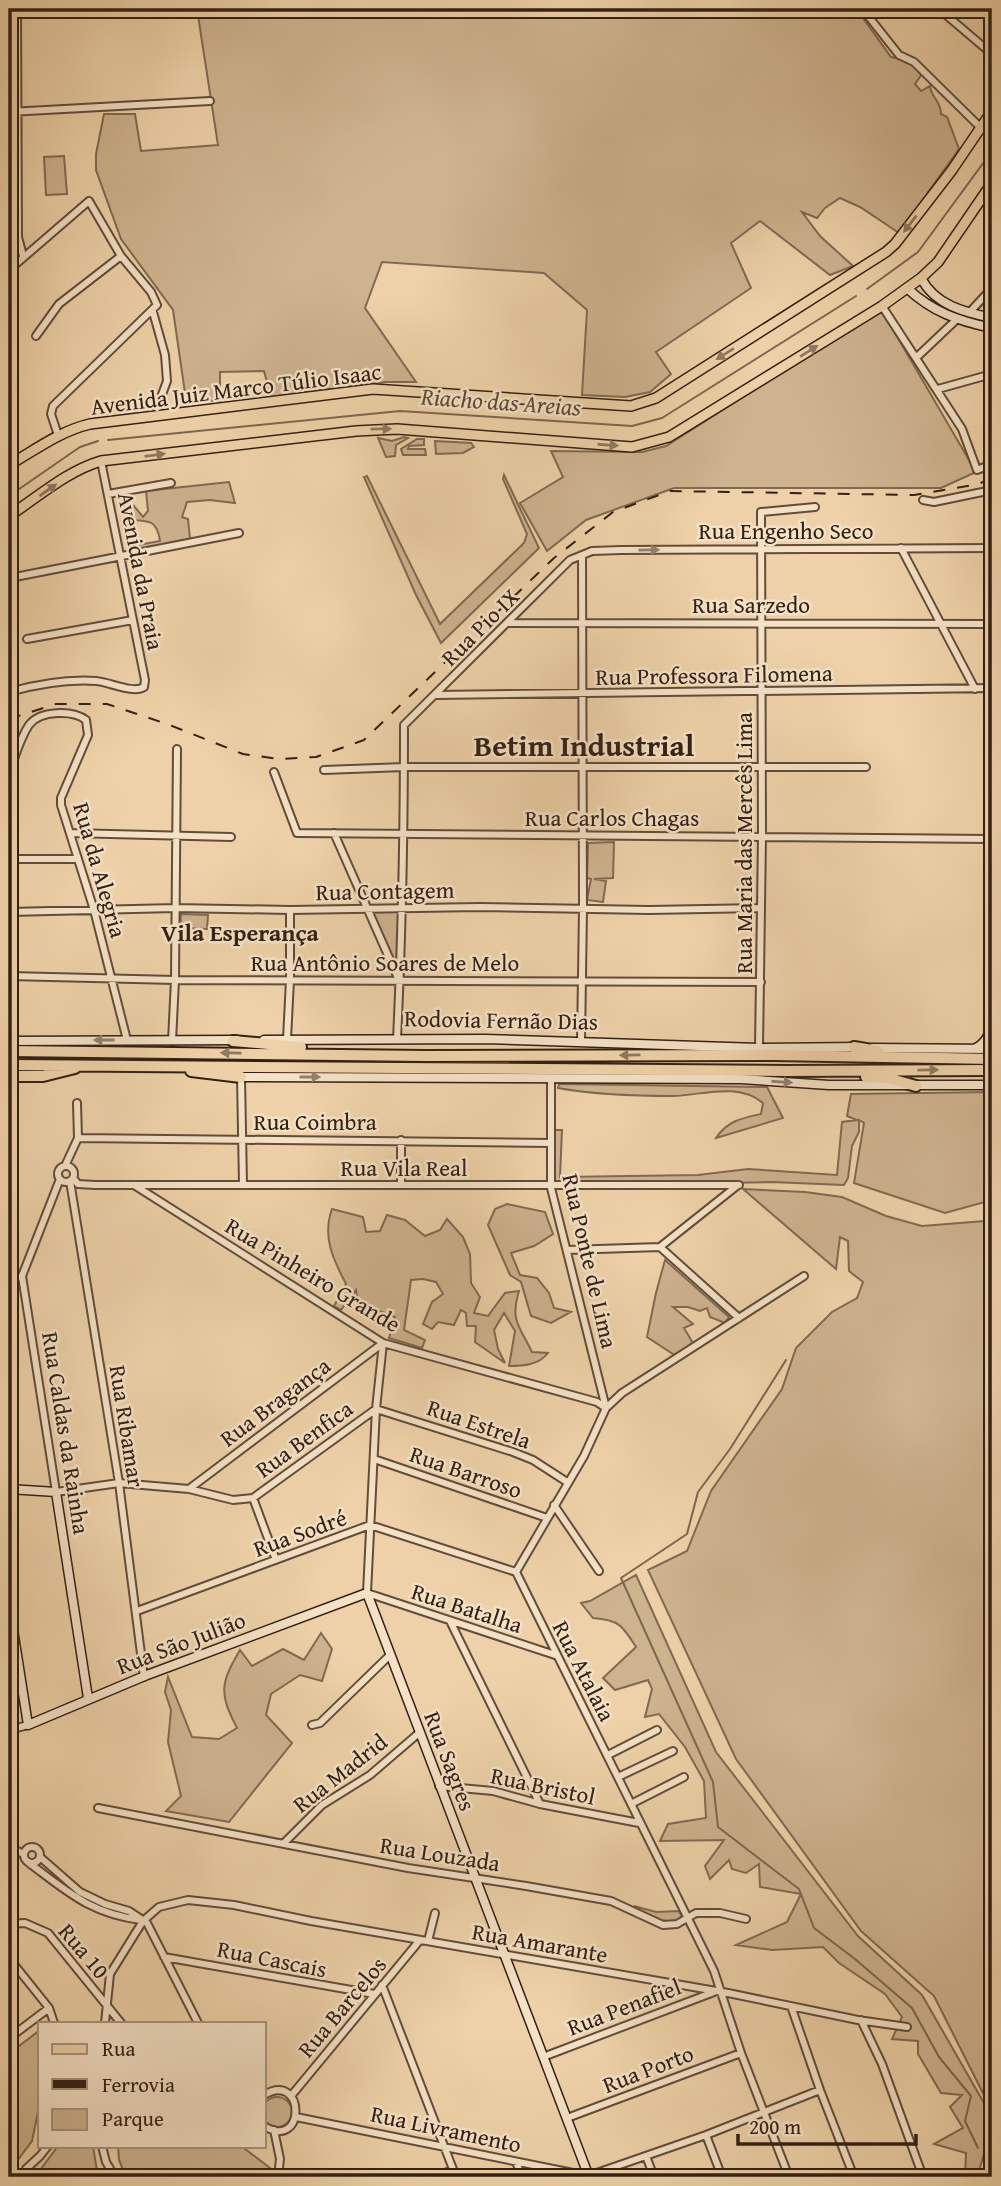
<svg xmlns="http://www.w3.org/2000/svg" width="1001" height="2186" viewBox="0 0 1001 2186" font-family="'Gentium Book Plus',serif">
<style>
.green{fill:#ceb38f;stroke:#806a52;stroke-width:2}
.lines{fill:none;stroke-linecap:round;stroke-linejoin:round}
.stream{stroke:#7d664f;stroke-width:2}
.street-casing{stroke:#624c3a;stroke-width:10}
.secondary-casing{stroke:#332015;stroke-width:11}
.primary-casing{stroke:#332015;stroke-width:12}
.highway-casing{stroke:#332015;stroke-width:14}
.street{stroke:#f4e1c6;stroke-width:6}
.secondary{stroke:#f4e1c6;stroke-width:8}
.primary{stroke:#eed1a8;stroke-width:9}
.highway{stroke:#eed1a8;stroke-width:10}
.rail{stroke:#332015;stroke-width:2;stroke-dasharray:12 12;stroke-linecap:butt}
.oneway{fill:#90785e}
.oneway2{fill:#94806e}
.labels{text-anchor:middle;stroke-width:5;stroke-linejoin:round;paint-order:stroke}
.street-label{font-size:23px;fill:#332015;stroke:#f4e1c6}
.water-label{font-size:24px;font-style:italic;fill:#5e4937;stroke:#f4e1c6}
.neighbourhood-label{font-size:24px;font-weight:bold;fill:#332015;stroke:#f4e1c6}
.district-label{font-size:30px;font-weight:bold;fill:#332015;stroke:#f4e1c6}
</style>
<rect width="100%" height="100%" fill="#eed1a8"/>
<filter id="stains"><feTurbulence type="fractalNoise" baseFrequency=".00286" numOctaves="4"/><feColorMatrix values="0 0 0 0 .2 0 0 0 0 .09 0 0 0 0 .02 0 0 0 .5 -.17"/></filter>
<radialGradient id="worn" r=".72"><stop offset=".6" stop-color="#630" stop-opacity="0"/><stop offset="1" stop-color="#630" stop-opacity=".3"/></radialGradient>
<!-- green -->
<path class="green" d="M197,9H865L863,18L891,57L910,61L922,74L915,84L921,91L930,86C931,98 941,100 941,114L947,117L959,149L899,233L860,207L840,198L825,208L817,218L802,212L820,236L853,266L830,275L760,221L731,243L751,288L656,352L671,374L650,392L625,397L582,395L587,310L544,273L382,262L365,308L416,382H386L271,397L264,371L220,372V401L186,400L173,310L121,239L96,170V154L104,114H135L141,151L218,145Z
M64,156L67,194L46,195L44,157Z
M881,309L976,472L941,488H674L586,520L547,551L520,503L563,477L551,451L642,452L666,446Z
M404,437L408,438L396,445L395,456L386,457L378,438L392,441Z
M417,439H424V445L409,446L408,449H425L426,455H403L401,449Z
M435,441L471,443L474,447L463,453L436,454Z
M504,475L539,548L441,643L416,595L364,477L367,476L440,624L524,543L527,534L503,479Z
M229,482L235,503L210,500L187,502L182,517L188,519L190,539L129,552L122,522L135,530L138,545L160,541C157,518 147,521 127,520L134,506L143,517L148,511L146,491Z
M614,842L613,878L594,879L606,881L603,902L587,900L591,879L587,878L588,843Z
M369,909L401,910L398,973Z
M181,914L208,915L207,929L180,928Z
M559,1084L767,1087L783,1118L716,1138C727,1121 742,1118 761,1114L763,1103C738,1082 703,1095 673,1096C635,1096 596,1095 558,1088Z
M992,1092V1200L945,1213L854,1183L864,1123L859,1120V1132L852,1146L848,1178L844,1185L771,1182L553,1186V1130H562L560,1177L698,1175L748,1169L837,1175L842,1122L857,1120L847,1116L851,1094Z
M743,1189L805,1192L842,1197L886,1216L922,1226L985,1221L992,1217V1442L984,1515L992,1512V2111L934,1996L861,1931L736,1759L648,1570L687,1551L711,1491L782,1389L796,1348L832,1312L857,1298L863,1282L849,1271L848,1241L840,1237L836,1269Z
M507,1204L545,1212L553,1234L534,1246L511,1253L520,1275L537,1278L549,1293L554,1308L571,1312L551,1323L531,1316L521,1282L510,1275L488,1225L495,1209Z
M332,1209L363,1217L366,1232L380,1231L387,1215L405,1220L425,1236L440,1230L447,1219L463,1237L470,1254L471,1283L480,1297L474,1313L488,1316L505,1293L519,1291C510,1321 519,1325 532,1352L548,1353C539,1365 523,1366 509,1366L515,1331L504,1313L494,1330L498,1349L505,1363L475,1342L476,1326H467L466,1313L461,1310L454,1325L438,1322L432,1329L423,1324L432,1302L443,1294L436,1282L423,1279L411,1280L404,1330L425,1340L422,1348L389,1338L395,1317L358,1303L356,1290L341,1310L334,1306L346,1284C333,1259 322,1237 332,1209Z
M665,1260L729,1317L725,1323L710,1317L707,1308L700,1311L688,1307H673L693,1324L684,1328L694,1345L676,1356L647,1337L656,1293Z
M636,1575L716,1752L858,1936L922,1995L992,2117V2128L977,2177H965L966,2153L934,2144L963,2128L950,2107L962,2095L941,2093L918,2054V2041L892,2039L902,2017L885,1994L839,1963L823,1947L772,1950L736,1945L787,1922L801,1894L760,1887L759,1864L746,1873L732,1869L729,1860L710,1879L705,1866L724,1840L660,1841L668,1824L706,1818L704,1781L685,1747L659,1714L645,1717L652,1689L648,1680L615,1690L603,1678L636,1647C622,1625 619,1620 593,1618L581,1603L590,1601Z
M321,1633L332,1649L322,1681L300,1675L271,1694L266,1715L292,1743L229,1822L166,1811L181,1796L168,1742L171,1710L165,1692L168,1677L192,1737L219,1739L237,1728C219,1693 220,1684 240,1650L252,1666L283,1649L304,1660Z
M634,1906L656,1912L679,1911L683,1919C665,1925 648,1918 634,1906Z
M40,2030V2102L32,2141L11,2169L16,2177H9V2045L15,2049Z
M262 2112a15 15 0 1 1 30 0a15 15 0 1 1-30 0Z
M58,2146H93L98,2177H35Z
M118,2146H241L274,2171L270,2177H191L172,2173V2177H126L119,2160Z"/>
<g class="lines">
<!-- stream -->
<path class="stream" d="M867,289L918,252L992,151
M931,300L942,308
M983,322L992,323
M108,440L400,411L632,426L662,418L856,296
M9,496L80,447L98,441
M786,1360L730,1449L698,1492L687,1534L621,1578L713,1782L718,1827L799,1889L814,1928L855,1959L912,2008L939,2057L971,2096L965,2121L978,2148"/>
<defs>
<path id="street" d="M17,9L18,237L23,256
M867,9L869,17L899,55L914,62L981,128
M939,9L992,54
M9,112L210,101
M9,270L89,201L121,256L151,292L157,305L53,406L51,414L58,435
M882,306L962,429L977,470L992,464
M153,312L165,355L167,381L157,408
M969,313L992,288
M36,336L59,304L121,256
M917,357L956,320
M938,389L992,374
M108,494L171,483
M923,500L934,502L992,490
M901,548L975,689
M15,577L239,533
M509,623L992,624
M27,639L133,620
M9,692C38,684 66,679 96,681C110,682 133,694 144,687L145,680L101,461
M436,695L992,688
M324,770L404,767H866
M9,772C15,758 20,738 29,725C40,710 73,710 86,720L88,735L61,798V805L94,910L127,1040
M274,772L297,833L992,839
M70,833L231,837
M334,833L398,978
M9,859H77
M9,912L175,908L290,910L480,907L649,910L761,908
M9,976L175,980L761,982
M287,1039L290,980V910
M397,1039C402,935 404,830 404,725L570,560L592,551L621,550L992,548
M172,1041L175,980L177,749
M581,1042L583,909L582,556
M759,1048L762,836L761,512L815,507
M241,1077L243,1185
M551,1079V1188L606,1408
M78,1138L551,1143
M65,1166L78,1138L77,1103
M58 1174a8 8 0 1 1 16 0a8 8 0 1 1-16 0Z
M73,1178L78,1184L95,1185H739
M60,1179L22,1276L56,1492L119,1483L189,1489L233,1500L253,1498
M70,1181L119,1483L144,1677
M401,1184V1140
M134,1185L383,1343L597,1402L606,1408
M660,1247L739,1318
M660,1247L738,1185
M567,1250L660,1247
M9,1281L22,1276
M383,1343L376,1409L367,1593L555,1655
M374,1459L547,1518
M189,1489L383,1343
M253,1498L376,1409L513,1452L533,1460L567,1482
M253,1498L276,1560
M554,1505L599,1571
M137,1611L370,1525L516,1572
M451,1623L540,1804
M9,1678L20,1679
M312,1725L320,1723L390,1655
M9,1730L28,1725
M608,1755L657,1730
M618,1777L673,1751
M439,1786L493,1791L540,1804L639,1823
M631,1804L684,1777
M98,1808L408,1868L526,1886L611,1901L663,1925L677,1924L696,1913H720L746,1919
M284,1843L322,1805L370,1775L419,1733
M9,1846L23,1854
M24 1855a8 8 0 1 1 16 0a8 8 0 1 1-16 0Z
M40,1857L80,1892L105,1904L129,1911L147,1923L198,2023
M29,1863C68,1892 91,1914 141,1920
M9,1924L25,1923L48,1933L121,2023
M428,1941L435,1913
M164,1957L374,1994
M9,1958L49,2008L54,2023
M382,1985L456,2177
M791,2006L820,2090L854,2177
M861,2020L882,2064L923,2177
M105,2023L110,1974L143,1921L159,1907L188,1900L234,1905L311,1921L728,1993L858,2020L907,2027
M9,2031L12,2036L49,2008
M543,2057L714,1992
M264,2095C306,2070 306,2152 264,2126
M291,2096L420,1940
M296,2117L588,2176L706,2135L820,2090
M567,2118L741,2053
M274,2130L280,2159L278,2177
M706,2135L722,2177
M102,2146L106,2162L115,2177
M646,2156L654,2177
M516,2162L522,2177
M26,2169L40,2156L48,2146
M434,2177L453,2170
M789,2177L741,2053L714,1971L516,1572L584,1456L606,1408L622,1393L804,1276"/>
<path id="secondary" d="M921,278C935,305 964,312 992,318
M907,288C932,312 959,321 992,328
M264,1040L485,1039L759,1048L860,1047
M9,1041L237,1040
M873,1048L992,1049
M976,1048C996,1038 991,1013 992,994
M241,1077L741,1079L829,1085H992
M9,1489L56,1492L88,1698
M9,1604L28,1725L147,1675L367,1593L589,2177"/>
<path id="primary" d="M9,465C35,450 60,431 90,424L373,389L631,406L656,398L886,252L895,244L952,170L992,111
M9,516C38,497 67,471 101,461L356,431L397,429L632,447L669,437L882,306L921,278L938,262L992,183"/>
<path id="highway" d="M233,1041L301,1047
M854,1047L878,1051
M9,1051L426,1056L774,1055L992,1059
M9,1065L786,1071L992,1070
M191,1071L241,1077
M9,1076H43L75,1068
M866,1077L887,1078L916,1086
M992,2177V2176"/>
</defs>
<!-- street casing -->
<use href="#street" class="street-casing"/>
<!-- secondary casing -->
<use href="#secondary" class="secondary-casing"/>
<!-- primary casing -->
<use href="#primary" class="primary-casing"/>
<!-- highway casing -->
<use href="#highway" class="highway-casing"/>
<!-- street -->
<use href="#street" class="street"/>
<!-- secondary -->
<use href="#secondary" class="secondary"/>
<!-- primary -->
<use href="#primary" class="primary"/>
<!-- highway -->
<use href="#highway" class="highway"/>
<!-- rail -->
<path class="rail" d="M9,719L56,704H107L167,724L243,754L279,759L316,757L364,740L554,558L613,512L670,491L914,495L979,484L992,477"/>
</g>
<!-- one-way arrows -->
<defs><path id="oneway-solid" d="M-6-.8H1V-3.2L6.5 0L1 3.2V.8H-6Z" transform="scale(1.75)"/></defs>
<g class="oneway">
<use href="#oneway-solid" transform="translate(910 224) rotate(128)"/>
<use href="#oneway-solid" transform="translate(809 351) rotate(-32)"/>
<use href="#oneway-solid" transform="translate(725 354) rotate(148)"/>
<use href="#oneway-solid" transform="translate(381 429) rotate(-1)"/>
<use href="#oneway-solid" transform="translate(608 445) rotate(4)"/>
<use href="#oneway-solid" transform="translate(155 455) rotate(-7)"/>
<use href="#oneway-solid" transform="translate(48 490) rotate(-35)"/>
<use href="#oneway-solid" transform="translate(231 1053) rotate(-179)"/>
<use href="#oneway-solid" transform="translate(630 1055) rotate(179)"/>
<use href="#oneway-solid" transform="translate(928 1070) rotate(-1)"/>
</g>
<g class="oneway2">
<use href="#oneway-solid" transform="translate(649 550) rotate(-1)"/>
<use href="#oneway-solid" transform="translate(104 1040) rotate(180)"/>
<use href="#oneway-solid" transform="translate(310 1077)"/>
<use href="#oneway-solid" transform="translate(782 1082) rotate(4)"/>
</g>
<g class="labels">
<!-- street labels -->
<g class="street-label">
<text transform="translate(236 389) rotate(-7)" y="8">Avenida Juiz Marco Túlio Isaac</text>
<text x="786" y="539">Rua Engenho Seco</text>
<text transform="translate(141 571) rotate(79)" y="8">Avenida da Praia</text>
<text x="751" y="613">Rua Sarzedo</text>
<text transform="translate(480 627) rotate(-45)" y="8">Rua Pio IX</text>
<text transform="translate(714 675) rotate(-1)" y="8">Rua Professora Filomena</text>
<text x="612" y="826">Rua Carlos Chagas</text>
<text transform="translate(744 843) rotate(-90)" y="8">Rua Maria das Mercês Lima</text>
<text transform="translate(100 870) rotate(74)" y="8">Rua da Alegria</text>
<text transform="translate(385 891) rotate(-1)" y="8">Rua Contagem</text>
<text x="385" y="971">Rua Antônio Soares de Melo</text>
<text transform="translate(501 1020) rotate(1)" y="8">Rodovia Fernão Dias</text>
<text x="315" y="1130">Rua Coimbra</text>
<text x="404" y="1176">Rua Vila Real</text>
<text transform="translate(590 1261) rotate(77)" y="8">Rua Ponte de Lima</text>
<text transform="translate(313 1275) rotate(31)" y="8">Rua Pinheiro Grande</text>
<text transform="translate(275 1402) rotate(-37)" y="8">Rua Bragança</text>
<text transform="translate(479 1424) rotate(19)" y="8">Rua Estrela</text>
<text transform="translate(127 1426) rotate(81)" y="8">Rua Ribamar</text>
<text transform="translate(66 1433) rotate(81)" y="8">Rua Caldas da Rainha</text>
<text transform="translate(304 1439) rotate(-36)" y="8">Rua Benfica</text>
<text transform="translate(466 1472) rotate(19)" y="8">Rua Barroso</text>
<text transform="translate(300 1533) rotate(-20)" y="8">Rua Sodré</text>
<text transform="translate(467 1608) rotate(18)" y="8">Rua Batalha</text>
<text transform="translate(181 1643) rotate(-21)" y="8">Rua São Julião</text>
<text transform="translate(584 1671) rotate(63)" y="8">Rua Atalaia</text>
<text transform="translate(450 1761) rotate(69)" y="8">Rua Sagres</text>
<text transform="translate(340 1773) rotate(-38)" y="8">Rua Madrid</text>
<text transform="translate(543 1786) rotate(12)" y="8">Rua Bristol</text>
<text transform="translate(440 1854) rotate(9)" y="8">Rua Louzada</text>
<text transform="translate(540 1943) rotate(10)" y="8">Rua Amarante</text>
<text transform="translate(84 1951) rotate(50)" y="8">Rua 10</text>
<text transform="translate(272 1959) rotate(11)" y="8">Rua Cascais</text>
<text transform="translate(342 2007) rotate(-50)" y="8">Rua Barcelos</text>
<text transform="translate(624 2007) rotate(-21)" y="8">Rua Penafiel</text>
<text transform="translate(648 2069) rotate(-21)" y="8">Rua Porto</text>
<text transform="translate(446 2129) rotate(12)" y="8">Rua Livramento</text>
</g>
<!-- water labels -->
<g class="water-label">
<text transform="translate(501 402) rotate(4)" y="8">Riacho das Areias</text>
</g>
<!-- neighbourhood labels -->
<g class="neighbourhood-label">
<text x="240" y="941">Vila Esperança</text>
</g>
<!-- district labels -->
<g class="district-label">
<text x="584" y="756">Betim Industrial</text>
</g>
</g>
<!-- margin -->
<rect width="1001" height="2186" fill="none" stroke="#eed1a8" stroke-width="35"/>
<rect x="10" y="10" width="980" height="2165" fill="none" stroke="#332015" stroke-width="3.5"/>
<rect x="18" y="18" width="966" height="2151" fill="none" stroke="#332015" stroke-width="2"/>
<!-- legend -->
<rect x="38" y="2022" width="228" height="126" fill="#f4e1c6" stroke="#a7947f" stroke-width="2"/>
<rect x="52" y="2044" width="35" height="10" fill="#eed1a8" stroke="#a7947f" stroke-width="2"/>
<text x="102" y="2056" font-size="21" fill="#332015">Rua</text>
<rect x="52" y="2079" width="35" height="10" fill="#332015" stroke="#a7947f" stroke-width="2"/>
<text x="102" y="2092" font-size="21" fill="#332015">Ferrovia</text>
<rect x="52" y="2109" width="35" height="21" fill="#ceb38f" stroke="#a7947f" stroke-width="2"/>
<text x="102" y="2126" font-size="21" fill="#332015">Parque</text>
<!-- scale -->
<path d="M738 2134v10h178v-10" fill="none" stroke="#332015" stroke-width="3.5"/>
<text x="749" y="2134" font-size="21" fill="#332015" stroke="#f4e1c6" stroke-width="5" paint-order="stroke">200 m</text>
<rect width="100%" height="100%" filter="url(#stains)"/>
<rect width="100%" height="100%" fill="url(#worn)"/>
</svg>
